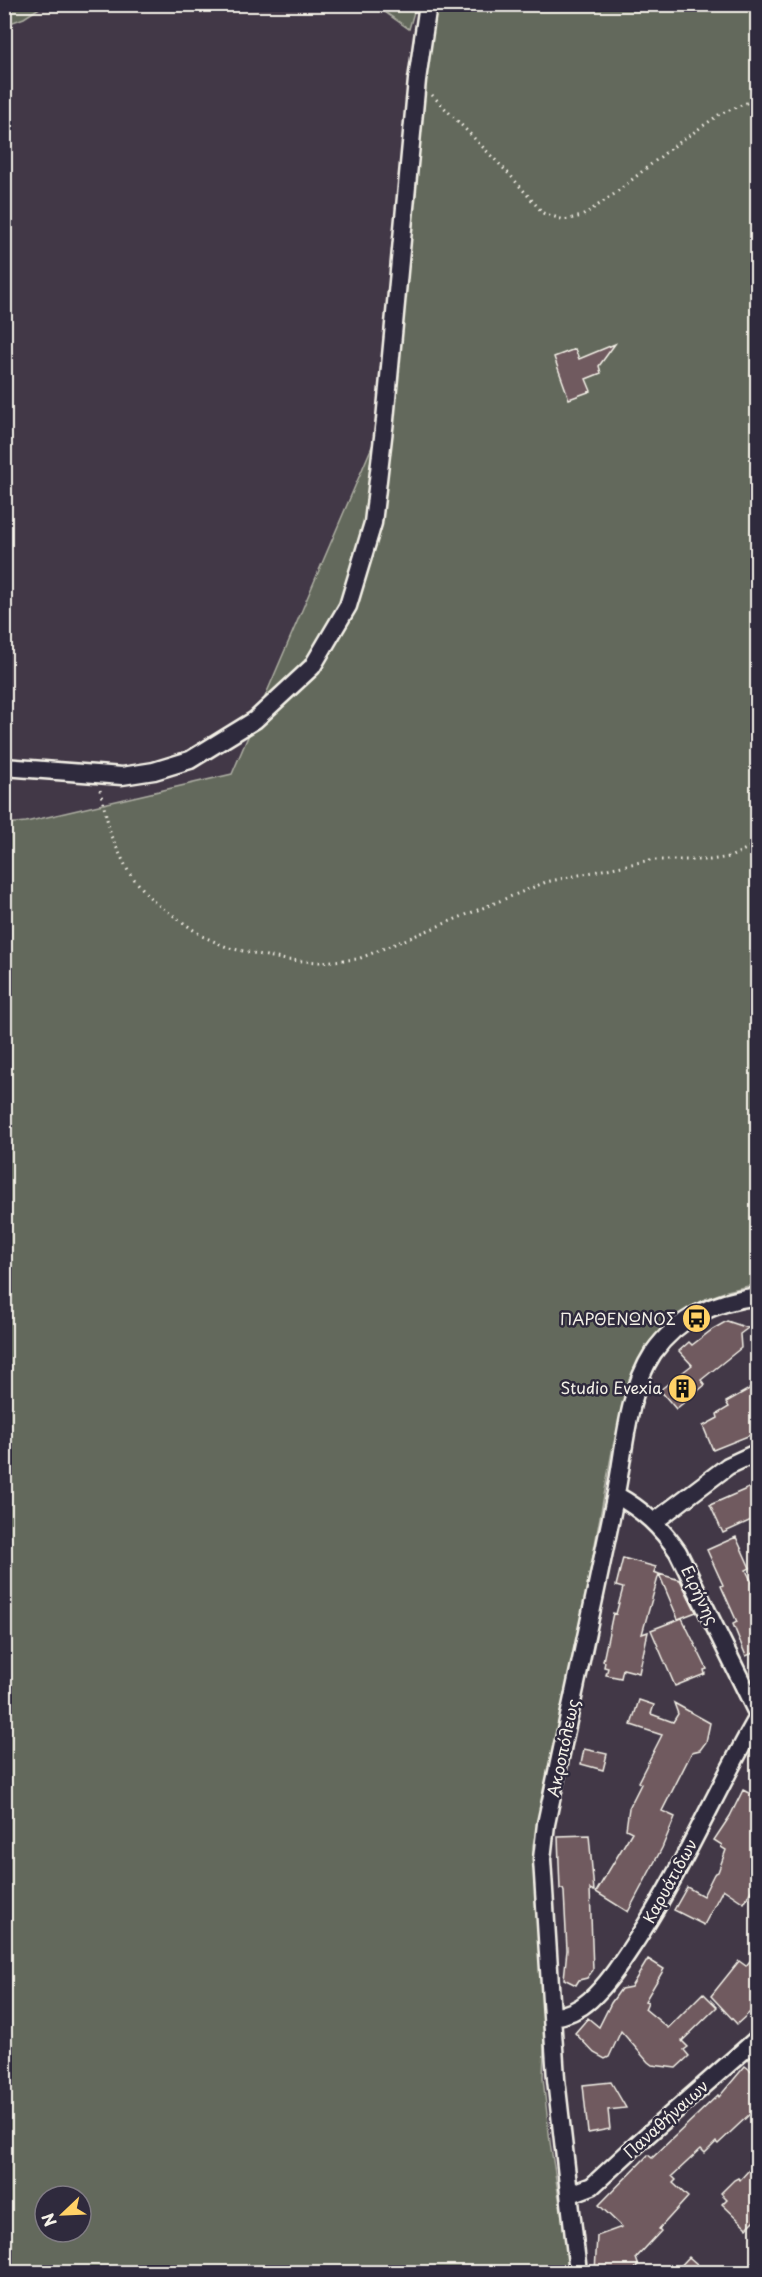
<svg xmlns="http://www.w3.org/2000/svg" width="762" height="2277" viewBox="0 0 762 2277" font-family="'Playpen Sans',sans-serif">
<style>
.green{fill:#63695b;stroke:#acada2;stroke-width:1.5;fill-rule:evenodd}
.building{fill:#705a5f;stroke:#f4f1e8;stroke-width:1.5}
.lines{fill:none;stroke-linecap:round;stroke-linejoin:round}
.street-casing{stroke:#f4f1e8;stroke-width:21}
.path{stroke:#f4f1e8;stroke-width:3;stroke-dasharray:1.5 4.5;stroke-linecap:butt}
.street{stroke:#2f2a3d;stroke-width:16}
.labels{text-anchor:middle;stroke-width:5;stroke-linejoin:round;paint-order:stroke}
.poi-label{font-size:16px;fill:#f4f1e8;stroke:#2f2a3d;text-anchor:end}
.street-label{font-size:16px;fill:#f4f1e8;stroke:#2f2a3d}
</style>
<rect width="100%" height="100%" fill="#423847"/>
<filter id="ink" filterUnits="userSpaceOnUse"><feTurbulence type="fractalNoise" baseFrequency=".0167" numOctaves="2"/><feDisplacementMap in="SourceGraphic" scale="12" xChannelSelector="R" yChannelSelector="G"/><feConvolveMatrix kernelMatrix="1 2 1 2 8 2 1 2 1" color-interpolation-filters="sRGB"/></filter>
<g filter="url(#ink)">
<!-- green -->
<path class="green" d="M5,4H44V5L24,18L5,25Z
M375,5H416L409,29Z
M433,5H757V1284L727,1291L706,1299L675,1318L660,1333L629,1388L613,1446L585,1599L533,1845L545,2019L543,2078L550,2142L562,2217L569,2272H5V824L26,822L232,774L391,402ZM45,2196H81V2232H45Z"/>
<!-- building -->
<path class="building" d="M615,344L599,366L601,373L586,379L591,391L569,399L554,357L575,349L579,359Z
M727,1321L748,1328L740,1334L741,1348L701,1380L705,1385L676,1409L660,1390L692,1365L679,1351L689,1342L692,1345L713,1329Z
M758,1384V1432L713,1450L703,1426L718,1418L717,1414L729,1407L726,1402Z
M758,1484V1517L723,1533L710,1505Z
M736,1537L750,1568L746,1570L758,1595V1651L746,1656L733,1624L737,1622L721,1586L723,1585L707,1550Z
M623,1558L656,1567L654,1572L659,1574L642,1634L648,1632L639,1673L623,1669L621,1678L606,1675L608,1668L604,1667L605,1662L603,1661L613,1613L616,1614L623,1588L616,1586Z
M659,1574L680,1580L696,1612L678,1619Z
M682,1618L707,1669L704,1670L705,1674L675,1686L651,1630Z
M639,1700L654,1705L651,1714L673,1722L678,1714L674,1703L710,1723L706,1742L700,1750L692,1752L662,1811L675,1817L662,1848L628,1912L596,1892L632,1832L626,1829L629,1808L641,1784L638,1782L662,1735L631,1725Z
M584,1749L607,1754L603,1770L581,1764Z
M743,1790L758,1798V1879L744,1903L723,1889L704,1925L674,1910L687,1887L703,1896L714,1874L718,1872L726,1850L721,1847L722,1845L714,1840L730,1816Z
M589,1835L594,1891L590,1889L593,1970L587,1978L579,1980L576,1985L564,1979L567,1950L564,1892L563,1889H560L558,1836Z
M758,1951V2005L737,2024L711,1996L739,1961L746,1966Z
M648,1959L664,1969L645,2001L648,2002L645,2009L668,2028L703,1993L717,2007L682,2041L688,2047L684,2050L689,2056L676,2068L652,2065L648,2062L621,2031L609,2057L605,2059L594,2053L575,2033L588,2018L599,2027L611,2003L621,1989L631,1987Z
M745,2066L758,2076V2120L750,2114L718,2144L716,2142L705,2153L701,2149L672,2176L676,2180L673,2183L688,2197L659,2229L661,2231L636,2258L638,2264L634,2271L595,2272L597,2236L622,2227L599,2205L648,2155L652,2158L718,2095L719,2097Z
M611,2082L626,2108L608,2110L610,2129L588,2133L583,2085Z
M758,2160V2217L747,2228L722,2204L727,2199L721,2193L734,2180L738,2178L740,2180Z
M689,2257L706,2272H675Z"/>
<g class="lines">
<defs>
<path id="street" d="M4,767L122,776L154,771L190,760L255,720L312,667L348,606L373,523L385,420L417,80L428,4
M616,1495C643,1510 661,1527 678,1552L758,1715
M654,1522L728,1466L758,1452
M553,2017C567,2015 579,2010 590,2000C609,1983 623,1960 637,1939C683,1868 716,1790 758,1717
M571,2194L592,2186L644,2138L758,2038
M578,2272L556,2079L542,1859L546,1824C569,1715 593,1607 615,1498C625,1451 626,1395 653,1353C678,1317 715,1302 758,1296
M756,2272L758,2271"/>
</defs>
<!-- street casing -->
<use href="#street" class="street-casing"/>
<!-- path -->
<path class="path" d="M432,95L510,175L543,213L564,220L582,216L613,195L670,149L720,114L758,98
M100,790L111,836L129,873L153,901L202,936L229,948L286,960L320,962L358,959L546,882L650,860H710L730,857L758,843"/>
<!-- street -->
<use href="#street" class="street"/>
</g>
</g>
<!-- icons -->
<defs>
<symbol id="bus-disc" viewBox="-11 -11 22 22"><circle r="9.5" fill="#ffd166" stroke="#2f2a3d"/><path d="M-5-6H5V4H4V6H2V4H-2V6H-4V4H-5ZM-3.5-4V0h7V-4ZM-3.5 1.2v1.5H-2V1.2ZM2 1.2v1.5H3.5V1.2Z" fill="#111"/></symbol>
<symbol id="building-disc" viewBox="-11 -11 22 22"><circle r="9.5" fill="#ffd166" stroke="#2f2a3d"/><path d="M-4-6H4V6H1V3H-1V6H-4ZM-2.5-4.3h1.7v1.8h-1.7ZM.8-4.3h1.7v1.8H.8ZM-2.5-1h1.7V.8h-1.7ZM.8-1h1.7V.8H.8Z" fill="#111"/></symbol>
</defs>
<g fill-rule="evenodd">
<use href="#bus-disc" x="680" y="1302" width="33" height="33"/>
<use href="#building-disc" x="666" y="1372" width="33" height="33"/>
</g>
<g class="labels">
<!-- poi labels -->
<g class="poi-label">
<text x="676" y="1325">ΠΑΡΘΕΝΩΝΟΣ</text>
<text x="662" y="1394">Studio Evexia</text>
</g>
<!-- street labels -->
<g class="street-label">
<text transform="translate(700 1595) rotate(64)" y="6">Ειρήνης</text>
<text transform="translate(563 1748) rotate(-78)" y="6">Ακροπόλεως</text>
<text transform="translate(670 1881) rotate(-61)" y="6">Καρυάτιδων</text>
<text transform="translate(666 2119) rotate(-42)" y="6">Παναθήναιων</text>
</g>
</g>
<!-- margin -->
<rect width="762" height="2277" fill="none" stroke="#2f2a3d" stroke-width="24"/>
<rect x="12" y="12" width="738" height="2253" fill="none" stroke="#f4f1e8" stroke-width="2" filter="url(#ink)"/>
<!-- north arrow -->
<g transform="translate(63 2214) rotate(247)"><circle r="28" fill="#2f2a3d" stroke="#7e7a81" stroke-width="1.5"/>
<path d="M0-4.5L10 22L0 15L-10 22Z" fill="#ffd166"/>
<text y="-9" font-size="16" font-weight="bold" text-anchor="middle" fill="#f4f1e8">N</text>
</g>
</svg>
